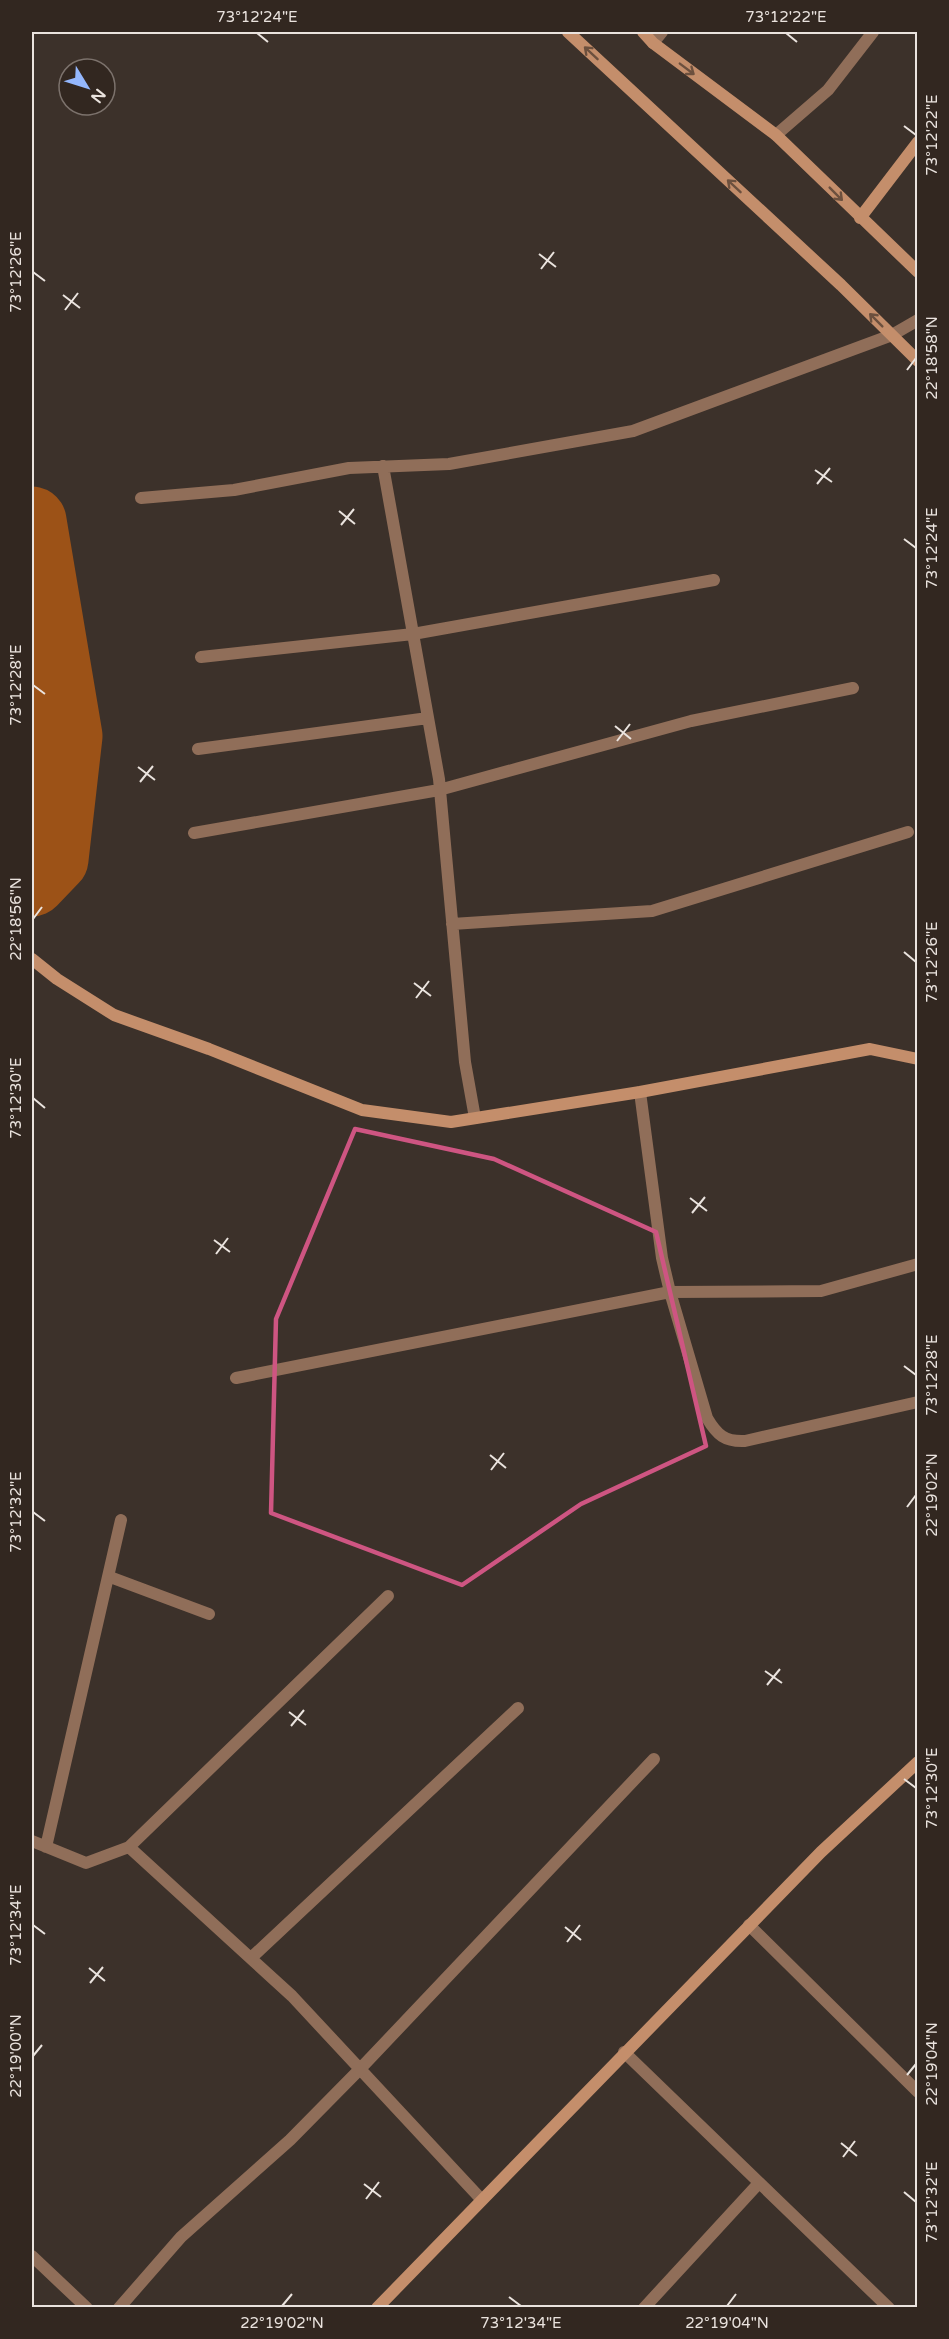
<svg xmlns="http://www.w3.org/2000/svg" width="949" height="2339" viewBox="0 0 949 2339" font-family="'Varela Round',sans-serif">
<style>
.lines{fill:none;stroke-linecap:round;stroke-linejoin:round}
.river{stroke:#9c5217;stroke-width:69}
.street{stroke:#906e59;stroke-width:12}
.secondary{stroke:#c48e6b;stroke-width:12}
.oneway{stroke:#6c503e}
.marked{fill:none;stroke:#ce5582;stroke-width:4.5;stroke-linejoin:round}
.ticks{fill:none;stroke:#eae3de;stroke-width:2}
.neatline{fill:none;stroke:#eae3de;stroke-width:2}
.ticks-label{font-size:15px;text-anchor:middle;fill:#eae3de}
</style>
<rect width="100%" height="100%" fill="#3c312a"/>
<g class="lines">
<!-- river -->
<path class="river" d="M32,521L68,736L54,859L32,882"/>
<!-- street -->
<path class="street" d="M653,43L662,32
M776,135L828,90L873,32
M383,466L439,779L465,1062L475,1118
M141,498L234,490L349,468L449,464L633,431L892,335L918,320
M201,657L413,634L714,580
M198,749L428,718
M194,833L439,790L691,721L853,688
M452,924L652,911L908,832
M640,1092L662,1258L670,1292L821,1291L918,1264
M236,1378L670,1292L707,1418C717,1435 725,1442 745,1441L918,1402
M110,1577L209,1614
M388,1596L129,1847L292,1996L481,2199
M32,1841L86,1863L129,1847
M46,1847L121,1520
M749,1925L918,2092
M251,1958L518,1708
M624,2052L889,2308
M32,2256L87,2308
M119,2308L181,2237L290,2140L360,2069L654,1759
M644,2308L759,2183"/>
<!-- secondary -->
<path class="secondary" d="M568,32L841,285L918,361
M643,32L653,43L776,135L918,272
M860,218L918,142
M32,959L57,979L114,1015L209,1049L362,1110L451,1122L640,1092L870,1049L918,1059
M377,2308L821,1852L918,1762"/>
</g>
<!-- one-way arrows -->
<defs><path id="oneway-shaft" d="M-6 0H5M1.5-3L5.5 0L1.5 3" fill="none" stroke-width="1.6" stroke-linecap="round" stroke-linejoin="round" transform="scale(1.5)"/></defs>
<g class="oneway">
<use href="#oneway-shaft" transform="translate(591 53) rotate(-137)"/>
<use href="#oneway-shaft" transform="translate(687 69) rotate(37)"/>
<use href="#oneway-shaft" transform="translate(734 186) rotate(-137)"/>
<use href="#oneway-shaft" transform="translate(836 194) rotate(45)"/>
<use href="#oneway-shaft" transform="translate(876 320) rotate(-135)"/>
</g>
<!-- marked area -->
<path class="marked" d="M355,1129L494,1159L656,1232L706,1446L581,1504L462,1585L271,1513L276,1319Z"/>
<!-- ticks -->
<path class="ticks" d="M257,33L268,42M786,33L797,42M904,126L916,135M539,254L556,267M541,269L554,252M33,272L45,281M63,295L80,308M65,310L78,293M907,370L916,358M815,470L832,482M817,484L830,468M339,511L355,524M341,525L354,509M904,539L916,548M33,685L45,694M615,726L631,739M617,741L630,724M138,767L155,780M140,782L153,766M33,919L42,907M904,952L916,962M414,983L431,996M416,998L429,981M33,1098L45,1108M690,1198L707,1211M692,1213L705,1197M214,1240L230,1252M216,1254L228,1238M904,1366L916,1375M490,1455L506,1468M491,1470L504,1453M907,1507L916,1495M33,1512L45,1521M765,1671L782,1683M767,1685L780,1669M289,1712L306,1725M291,1726L304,1710M904,1779L916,1788M33,1925L45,1934M565,1927L581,1940M567,1942L580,1925M89,1968L105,1981M90,1983L103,1967M33,2056L42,2045M907,2075L916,2064M841,2143L857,2156M843,2157L855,2141M364,2184L381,2197M904,2192L916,2202M366,2199L379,2182M509,2297L521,2306M282,2306L292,2294M727,2306L736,2294"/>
<!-- border -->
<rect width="949" height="2339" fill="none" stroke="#322720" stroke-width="66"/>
<!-- north arrow -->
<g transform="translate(87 87) rotate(128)"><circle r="28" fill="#322720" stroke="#7c726c" stroke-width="1.5"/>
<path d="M0-4.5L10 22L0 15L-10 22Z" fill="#94b7fd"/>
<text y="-9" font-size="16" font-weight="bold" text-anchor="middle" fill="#eae3de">N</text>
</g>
<rect x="33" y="33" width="883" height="2273" class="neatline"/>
<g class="ticks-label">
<text x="257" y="22">73°12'24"E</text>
<text x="786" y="22">73°12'22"E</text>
<text transform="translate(932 135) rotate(-90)" y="5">73°12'22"E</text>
<text transform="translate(16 272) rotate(-90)" y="5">73°12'26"E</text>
<text transform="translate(932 358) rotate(-90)" y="5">22°18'58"N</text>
<text transform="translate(932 548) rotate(-90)" y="5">73°12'24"E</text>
<text transform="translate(16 685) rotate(-90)" y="5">73°12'28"E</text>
<text transform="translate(16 919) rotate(-90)" y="5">22°18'56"N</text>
<text transform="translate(932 962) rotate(-90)" y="5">73°12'26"E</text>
<text transform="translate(16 1098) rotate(-90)" y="5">73°12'30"E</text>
<text transform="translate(932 1375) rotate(-90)" y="5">73°12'28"E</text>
<text transform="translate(932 1495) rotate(-90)" y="5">22°19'02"N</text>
<text transform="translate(16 1512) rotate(-90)" y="5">73°12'32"E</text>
<text transform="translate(932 1788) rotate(-90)" y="5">73°12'30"E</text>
<text transform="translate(16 1925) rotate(-90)" y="5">73°12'34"E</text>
<text transform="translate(16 2056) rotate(-90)" y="5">22°19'00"N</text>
<text transform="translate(932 2064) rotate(-90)" y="5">22°19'04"N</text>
<text transform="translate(932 2202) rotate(-90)" y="5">73°12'32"E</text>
<text x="282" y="2328">22°19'02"N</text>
<text x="521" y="2328">73°12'34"E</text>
<text x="727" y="2328">22°19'04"N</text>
</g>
</svg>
